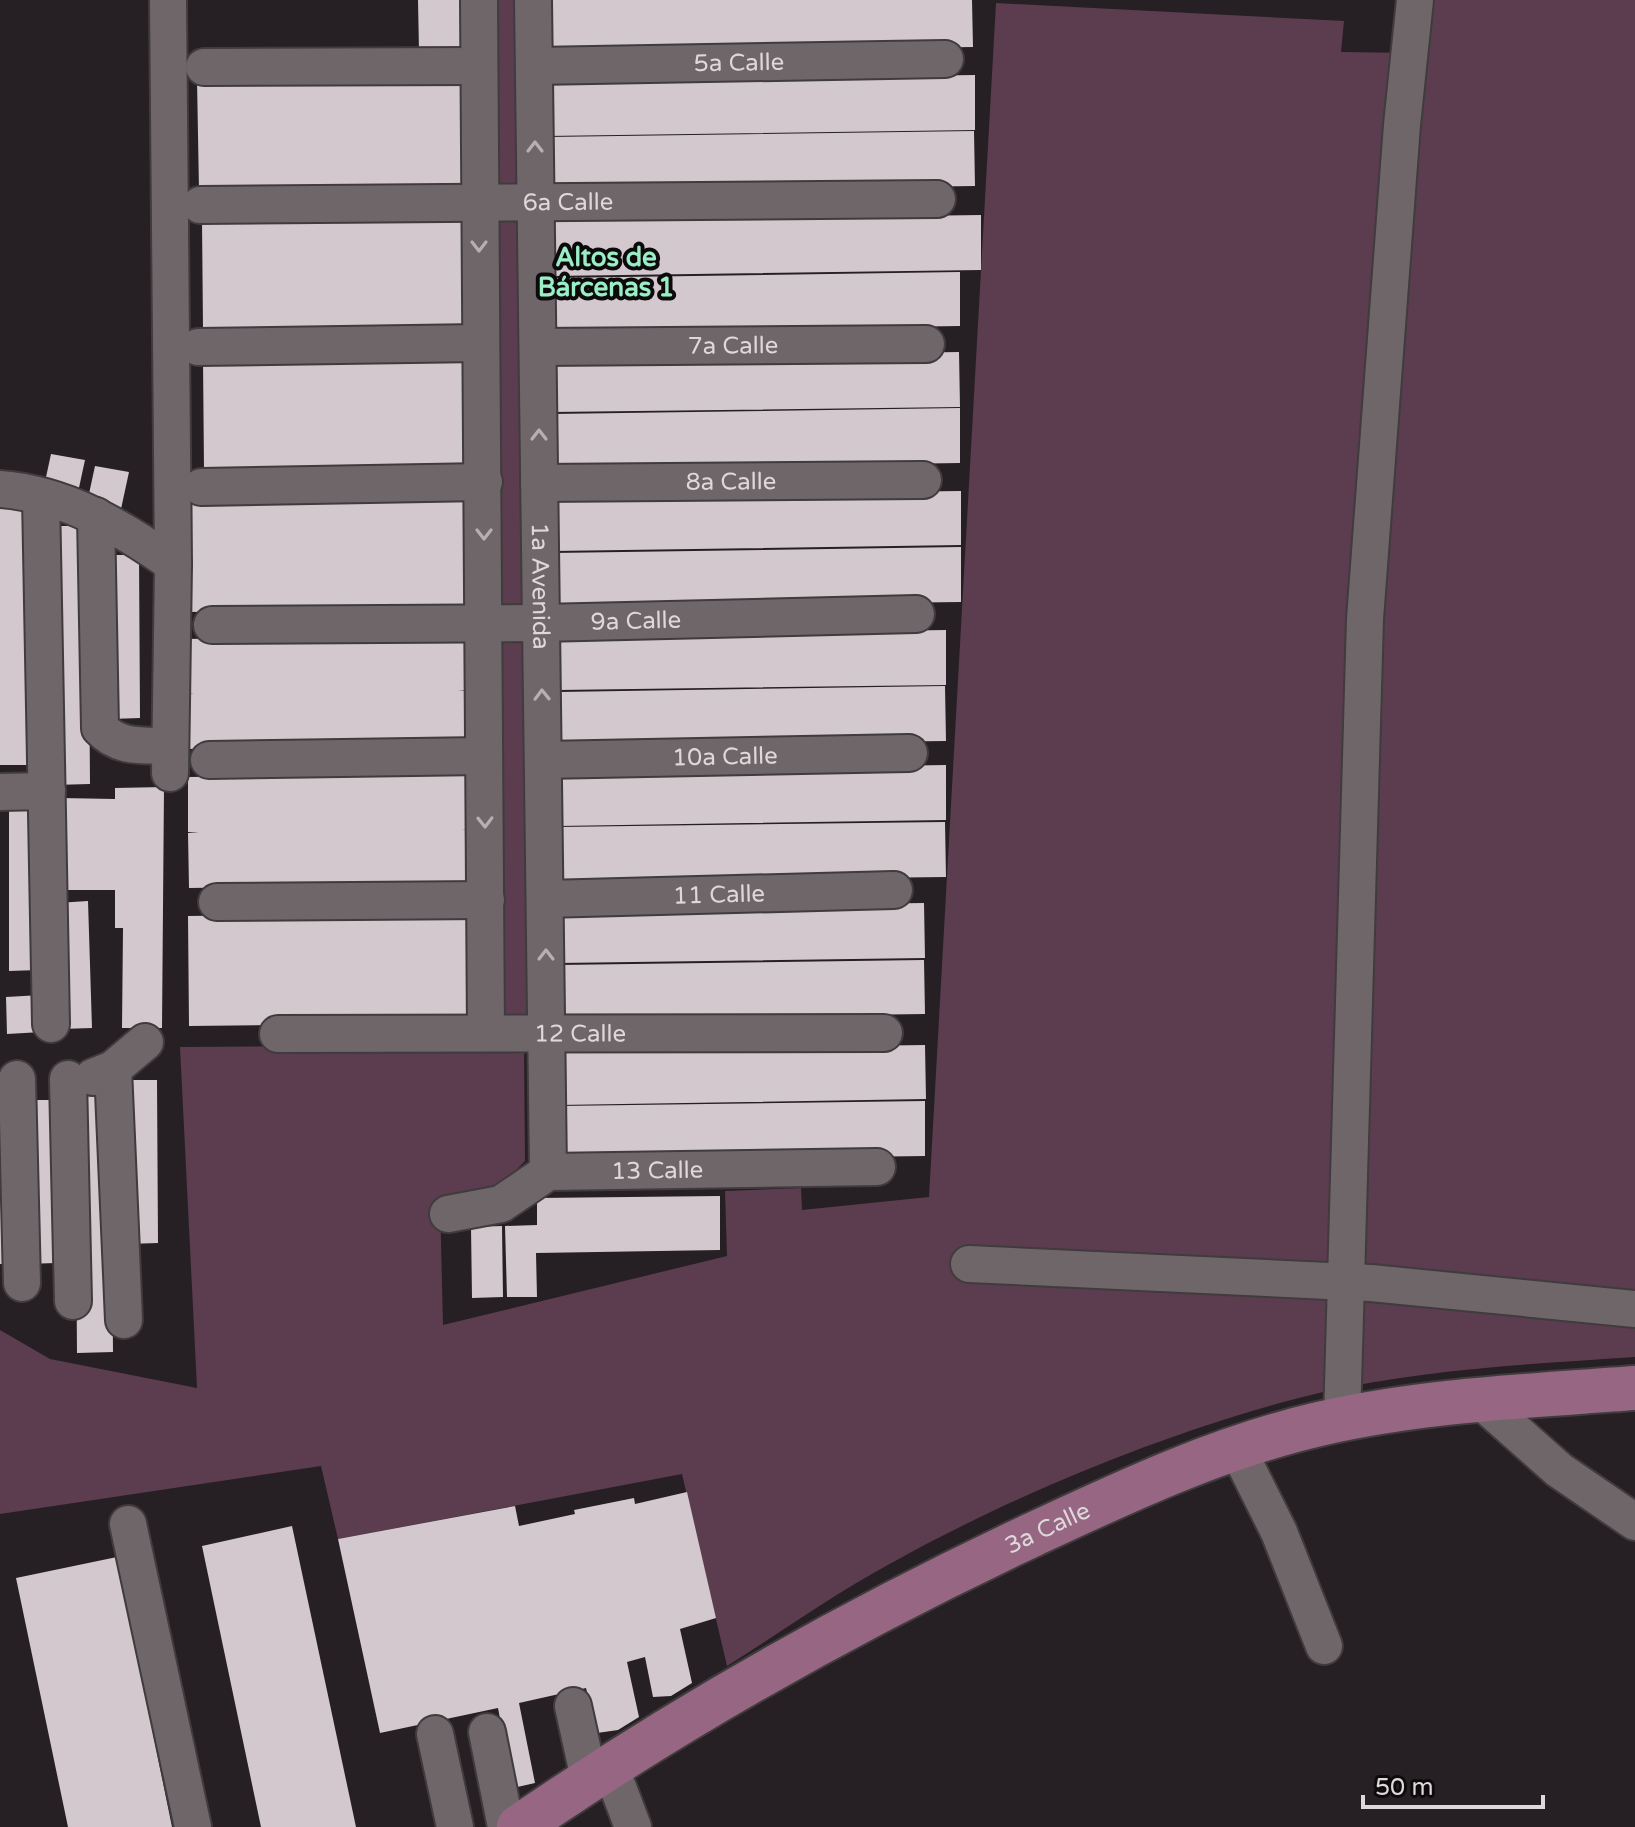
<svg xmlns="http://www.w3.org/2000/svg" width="1635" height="1827" viewBox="0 0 1635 1827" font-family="'Varela Round',sans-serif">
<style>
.green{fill:#5c3d4f}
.building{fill:#d2c8ce}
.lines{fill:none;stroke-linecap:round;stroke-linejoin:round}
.minor-casing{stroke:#403b3d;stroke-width:40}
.major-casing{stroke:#403b3d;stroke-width:48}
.minor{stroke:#6f666a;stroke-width:36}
.major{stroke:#976683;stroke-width:44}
.oneway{stroke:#b6b0b3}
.labels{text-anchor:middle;stroke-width:8;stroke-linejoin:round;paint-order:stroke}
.street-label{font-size:24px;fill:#ddd8da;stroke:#0d0a0b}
.neighbourhood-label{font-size:26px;font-weight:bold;fill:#99eec7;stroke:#0d0a0b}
</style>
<rect width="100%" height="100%" fill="#261f23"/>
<!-- green -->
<path class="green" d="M479,0H533L546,1033L486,1032Z
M1421,0H1635V1357C1531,1364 1425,1369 1323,1392C1182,1425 1012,1495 886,1566C831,1596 780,1633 727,1666L682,1474L338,1539L321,1466L0,1514V1330L50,1359L197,1388L180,1047L524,1045L525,1161L509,1177V1198L440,1200L443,1325L727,1256L725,1191L801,1188L802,1210L929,1197L996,3L1344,21L1341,52L1415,53Z"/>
<!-- building -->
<path class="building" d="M418,0H473L474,50L419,52Z
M543,0H972L973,47L544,53Z
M975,75V130L546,136V81Z
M463,76L464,187L199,190L197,80Z
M974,131L975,186L546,192V137Z
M981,215V270L552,276V221Z
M467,217L468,327L203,330L202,220Z
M960,272V326L552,332V278Z
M959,352L960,407L552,412L551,358Z
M468,357L469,467L204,471L203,360Z
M960,408V463L552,469L551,414Z
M51,454L85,460L77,497L43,491Z
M95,466L129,472L121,509L87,503Z
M961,491V545L553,551V496Z
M474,498L475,608L189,612L188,501Z
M0,507H33L35,765H0Z
M52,526H88L90,784L54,785Z
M961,547V602L553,607L552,553Z
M110,555H139L140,718L111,719Z
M946,630V685L558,690V636Z
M469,635V690H458L470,691V745L185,749L184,694H194L184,693L183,639Z
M945,686L946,741L558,746V692Z
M946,765V820L558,826V771Z
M473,774V829H462L473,830L474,884L189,888L188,833H199L188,832V777Z
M164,787L162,1028H122L123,928H115V890H59L60,798L115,799V788Z
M9,807H38L39,970L9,971Z
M945,822L946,877L558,882L557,827Z
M88,901L92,1028L61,1029L57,903Z
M924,903L925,958L558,963L557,908Z
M473,912L474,1023L189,1026L188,916Z
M924,960L925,1014L557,1019V965Z
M41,995L42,1032L7,1034L6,997Z
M925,1045L926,1099L558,1105V1050Z
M127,1080H157L158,1243L128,1244Z
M75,1094H111L113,1352L77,1353Z
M25,1100H55L56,1263L26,1264Z
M0,1101L4,1264H0Z
M925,1101V1156L558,1161L557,1106Z
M720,1196V1250L536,1253L537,1297H507L505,1226L537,1225V1198Z
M502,1226L503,1297L472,1298L471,1227Z
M687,1492L716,1618L680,1629L692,1683L671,1696L653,1697L645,1657L627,1662L639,1717L618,1730L597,1733L586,1688L519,1703L535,1783L513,1788L498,1708L380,1733L338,1539L515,1506L519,1526L575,1514L574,1510L634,1498L635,1504Z
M292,1526L356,1827H261L202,1546Z
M117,1557L172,1827H68L16,1578Z"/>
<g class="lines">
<defs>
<g id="minor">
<path d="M168,0L173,564L170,773"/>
<path d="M479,0L486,1032"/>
<path id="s1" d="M533,0L548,1172"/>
<path id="s2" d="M535,66L945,59"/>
<path d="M204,67L479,66"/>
<path id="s3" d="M200,205L937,199"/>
<path d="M198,347L480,343"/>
<path id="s4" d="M539,347L926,344"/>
<path id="s5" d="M539,483L923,480"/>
<path d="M201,487L484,482"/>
<path d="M0,489C65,494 121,527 173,564"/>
<path d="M41,497L51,1024"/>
<path d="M96,516L100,728C119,749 143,745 170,746"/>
<path id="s6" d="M212,625L541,623L916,614"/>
<path d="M209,760L484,756"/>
<path id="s7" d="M543,760L909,753"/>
<path d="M0,792L47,791"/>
<path id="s8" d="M545,899L894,890"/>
<path d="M217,902L486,900"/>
<path id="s9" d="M278,1034L884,1033"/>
<path d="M113,1069L124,1320"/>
<path d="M93,1077L113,1069L145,1042"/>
<path d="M17,1079L22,1283"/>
<path d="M68,1079L73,1301"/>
<path id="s10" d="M448,1214L501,1204L548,1172L877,1167"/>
<path d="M969,1264L1371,1283L1635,1309"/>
<path d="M1479,1399L1559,1470L1635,1522"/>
<path d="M1342,1420L1365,619L1402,125L1415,0"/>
<path d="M1237,1448L1279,1532L1324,1646"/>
<path d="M128,1524L193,1827"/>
<path d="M573,1706L590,1783"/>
<path d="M487,1732L506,1827"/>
<path d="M435,1734L455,1827"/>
<path d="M611,1769L633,1827"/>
</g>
<g id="major">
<path id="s11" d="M519,1827C682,1715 855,1618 1034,1534C1126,1491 1220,1447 1319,1424C1423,1400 1529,1396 1635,1388"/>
</g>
</defs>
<!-- minor casing -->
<use href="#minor" class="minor-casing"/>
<!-- major casing -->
<use href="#major" class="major-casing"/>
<!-- minor -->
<use href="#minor" class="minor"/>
<!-- major -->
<use href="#major" class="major"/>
</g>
<!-- one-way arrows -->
<defs><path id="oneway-chevron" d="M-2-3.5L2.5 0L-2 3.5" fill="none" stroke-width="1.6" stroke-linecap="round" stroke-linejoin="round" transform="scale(2)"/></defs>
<g class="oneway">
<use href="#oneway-chevron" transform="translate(535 147) rotate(-90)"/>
<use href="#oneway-chevron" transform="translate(479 246) rotate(90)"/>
<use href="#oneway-chevron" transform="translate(539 435) rotate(-90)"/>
<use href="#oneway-chevron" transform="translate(484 534) rotate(90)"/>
<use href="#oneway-chevron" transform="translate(542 695) rotate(-91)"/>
<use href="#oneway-chevron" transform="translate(485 822) rotate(89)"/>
<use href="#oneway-chevron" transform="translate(546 955) rotate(-90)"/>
</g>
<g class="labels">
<!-- street labels -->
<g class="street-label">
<text dy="8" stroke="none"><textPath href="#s2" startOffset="204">5a Calle</textPath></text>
<text dy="8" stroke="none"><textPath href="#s3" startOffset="368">6a Calle</textPath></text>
<text dy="8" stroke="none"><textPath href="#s4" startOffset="194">7a Calle</textPath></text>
<text dy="8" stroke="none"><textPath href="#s5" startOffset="192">8a Calle</textPath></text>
<text dy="8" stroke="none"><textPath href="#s1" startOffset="586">1a Avenida</textPath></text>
<text dy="8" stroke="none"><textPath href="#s6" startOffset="424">9a Calle</textPath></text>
<text dy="8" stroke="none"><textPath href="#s7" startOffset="182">10a Calle</textPath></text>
<text dy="8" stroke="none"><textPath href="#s8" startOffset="174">11 Calle</textPath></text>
<text dy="8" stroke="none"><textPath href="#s9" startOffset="302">12 Calle</textPath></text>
<text dy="8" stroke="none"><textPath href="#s10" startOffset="220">13 Calle</textPath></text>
<text dy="8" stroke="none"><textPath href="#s11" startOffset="608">3a Calle</textPath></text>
</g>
<!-- neighbourhood labels -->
<g class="neighbourhood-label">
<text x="606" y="266">Altos de<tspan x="606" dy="30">Bárcenas 1</tspan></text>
</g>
</g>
<!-- scale -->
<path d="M1363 1795v12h180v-12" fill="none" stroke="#ddd8da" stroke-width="4"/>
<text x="1375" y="1795" font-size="24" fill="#ddd8da" stroke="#0d0a0b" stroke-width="6" paint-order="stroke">50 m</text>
</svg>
